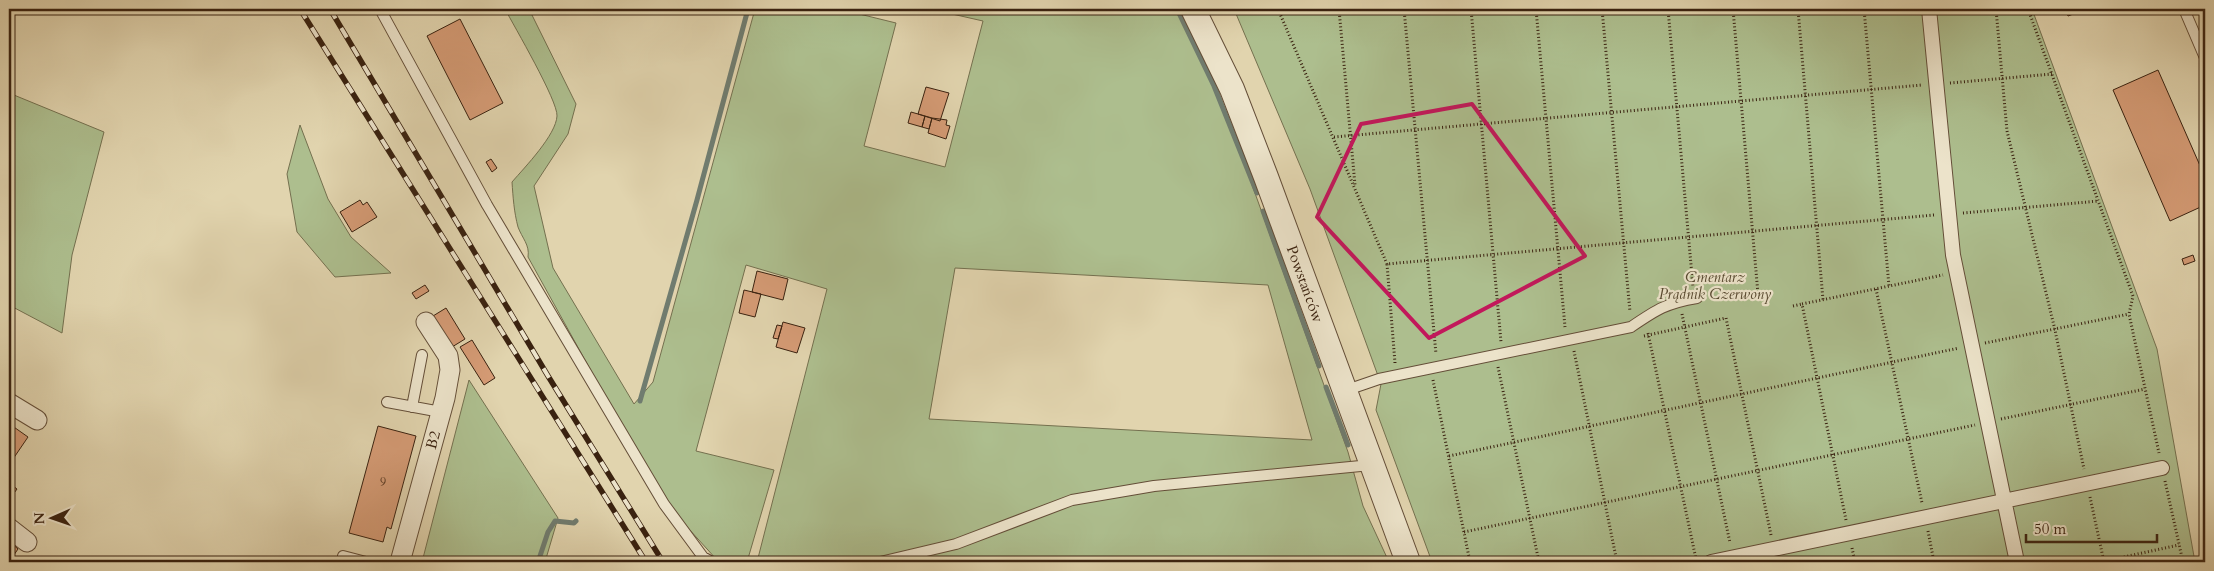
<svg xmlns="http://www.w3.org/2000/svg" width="2214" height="571" viewBox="0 0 2214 571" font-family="Cardo,serif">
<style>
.green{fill:#adbe8e;stroke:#74704f;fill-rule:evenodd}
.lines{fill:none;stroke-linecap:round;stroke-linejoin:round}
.stream{stroke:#707c6f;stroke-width:5}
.building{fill:#d59b75;stroke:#3a2210}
.service-casing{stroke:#644e38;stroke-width:12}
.pedestrian-casing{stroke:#644e38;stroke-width:16}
.minor-casing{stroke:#644e38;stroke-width:21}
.tertiary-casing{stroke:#644e38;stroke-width:26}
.path{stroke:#3a2210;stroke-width:3;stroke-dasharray:1 2.5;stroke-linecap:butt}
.service{stroke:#ece3ca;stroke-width:10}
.pedestrian{stroke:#ece3ca;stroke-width:14}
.minor{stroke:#ece3ca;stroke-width:19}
.tertiary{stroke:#ece3ca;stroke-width:24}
.rail-casing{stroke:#3a2210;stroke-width:5.5}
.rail{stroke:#ece3ca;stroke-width:4;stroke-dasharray:11;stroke-linecap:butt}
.marked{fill:none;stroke:#c2185b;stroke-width:4;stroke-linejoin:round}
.labels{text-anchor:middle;stroke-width:4.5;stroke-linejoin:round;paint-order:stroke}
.number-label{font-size:12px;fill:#614029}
.park-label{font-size:15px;font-style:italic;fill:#574930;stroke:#ece3ca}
.street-label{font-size:15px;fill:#3a2210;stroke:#ece3ca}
</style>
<rect width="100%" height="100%" fill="#e1d4ae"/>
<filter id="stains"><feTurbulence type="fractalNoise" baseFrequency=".004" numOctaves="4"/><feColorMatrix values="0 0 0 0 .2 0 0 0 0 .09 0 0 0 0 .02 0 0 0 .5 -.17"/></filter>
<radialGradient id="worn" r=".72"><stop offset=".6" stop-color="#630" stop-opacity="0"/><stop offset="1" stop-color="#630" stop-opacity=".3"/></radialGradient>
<!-- green -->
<path class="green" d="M505,9H529L576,104L568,134L534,186L553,268L634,404L653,382L755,9H839L896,23L864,146L945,167L983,21L930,9H1177L1219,93L1348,452L1363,506L1389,562H862V558L852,562H757L827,289L746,265L696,451L774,470L747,562L717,560L678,517L617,418L528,257C530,245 522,238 518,227C514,212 513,197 512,182C525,167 556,135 557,116C558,101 514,26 505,9ZM955,268L1268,285L1312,440L929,419Z
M1234,9H2032L2157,349L2195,562H1432L1376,410L1381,384L1310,189Z
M9,93L104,132L72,255L62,333L9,305Z
M300,125L328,199L351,237L391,273L335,277L297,232L287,174Z
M469,380L558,518L545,562H422Z"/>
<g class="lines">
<!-- stream -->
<path class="stream" d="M1177,9L1214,86L1257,193
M1263,211L1319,366
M1326,387L1348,445
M640,401L697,200L748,9
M538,562L548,532L555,521L574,523L576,521"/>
</g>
<!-- building -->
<path class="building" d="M2065,9H2074L2076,13L2068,16Z
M460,19L503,103L470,120L427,36Z
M2158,70L2205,177V205L2170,221L2113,90Z
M926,87L949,93L940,121L918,114Z
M911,112L925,116L922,127L908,123Z
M925,116L932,118L929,129L922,127Z
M932,118L947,120L946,125L950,126L946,139L928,133Z
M491,159L497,168L492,172L486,162Z
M360,200L363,205L367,202L377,217L352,232L340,212Z
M2193,255L2195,261L2184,265L2182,259Z
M757,271L788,279L783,300L752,292Z
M425,285L429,291L416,299L412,293Z
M744,290L761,294L755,317L739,313Z
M446,308L465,339L452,347L433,316Z
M783,322L805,328L797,353L776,347Z
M777,325L782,326L778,339L773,338Z
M472,340L495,378L484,385L460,347Z
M11,425L28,437L13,459L9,456V429Z
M378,426L416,436L391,529L387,527L383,542L349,533Z
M9,483L17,489L9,500Z
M9,541L18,549L9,562Z"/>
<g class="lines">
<defs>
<path id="service" d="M380,9L487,205L664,504L703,557L712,562
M2184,9L2205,58
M1344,391L1379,379L1631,327C1656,310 1666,303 1697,298
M387,402L441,412
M412,407L422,355
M343,556L366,562
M880,562L956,544L1072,500L1154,486L1371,465"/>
<path id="pedestrian" d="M1929,9L1953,255L2017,562
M1711,562L2162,468"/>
<path id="minor" d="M9,403L37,420
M9,528L27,542
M400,562L445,398L450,370L448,356L426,322"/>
<path id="tertiary" d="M1193,9L1232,89L1266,177L1408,562"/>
</defs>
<!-- service casing -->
<use href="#service" class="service-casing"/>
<!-- pedestrian casing -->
<use href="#pedestrian" class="pedestrian-casing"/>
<!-- minor casing -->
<use href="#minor" class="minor-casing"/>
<!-- tertiary casing -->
<use href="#tertiary" class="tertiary-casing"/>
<!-- path -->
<path class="path" d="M1278,9L1387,264
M1339,9L1355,185
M1404,9L1436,354
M1471,9L1501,342
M1536,9L1565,327
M1602,9L1630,312
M1668,9L1693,287
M1733,9L1758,294
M1798,9L1823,300
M1864,9L1889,286
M1996,9L2007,131L2055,330L2084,469
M2028,9L2133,296L2129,314L2159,453
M1279,10L1299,9
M1950,83L2052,74
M1334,137L1922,85
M1963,213L2099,201
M1876,289L1922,503
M1793,306L1802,304
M1682,314L1730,543
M1648,333L1696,559
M1644,336L1726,318L1771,535
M1985,343L2129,314
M1574,351L1617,562
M1395,363L1387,264L1934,215
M1498,367L1539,562
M1433,380L1470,562
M2001,419L2145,389
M1449,456L1959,348
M2165,481L2183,562
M2090,497L2104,562
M1846,520L1802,304L1943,275
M1928,531L1934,562
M1464,532L1975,425
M1852,548L1855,562
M2100,562L2179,545"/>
<!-- service -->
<use href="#service" class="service"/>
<!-- pedestrian -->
<use href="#pedestrian" class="pedestrian"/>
<!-- minor -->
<use href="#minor" class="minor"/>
<!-- tertiary -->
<use href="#tertiary" class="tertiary"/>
<defs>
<path id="rail" d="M300,9L646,562
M330,9L548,376L663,562"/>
</defs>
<!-- rail casing -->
<use href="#rail" class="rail-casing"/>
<!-- rail -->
<use href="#rail" class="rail"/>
</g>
<!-- marked area -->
<path class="marked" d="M1472,104L1585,256L1429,338L1317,217L1361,124Z"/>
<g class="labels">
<!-- number labels -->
<g class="number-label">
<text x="383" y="486">9</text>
</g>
<!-- park labels -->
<g class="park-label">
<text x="1715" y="282">Cmentarz<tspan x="1715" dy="17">Prądnik Czerwony</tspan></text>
</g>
<!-- street labels -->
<g class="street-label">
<text transform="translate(1305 284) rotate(70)" y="5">Powstańców</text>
<text transform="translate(433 440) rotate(-75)" y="5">B2</text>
</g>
</g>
<!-- margin -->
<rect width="2214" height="571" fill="none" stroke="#e1d4ae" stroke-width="30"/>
<rect x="10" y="10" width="2194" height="551" fill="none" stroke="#3a2210" stroke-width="2.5"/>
<rect x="15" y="15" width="2184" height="541" fill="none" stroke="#3a2210"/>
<!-- north arrow -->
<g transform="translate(52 518) rotate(268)" stroke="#ece3ca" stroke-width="4" paint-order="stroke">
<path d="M0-4L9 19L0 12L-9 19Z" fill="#3a2210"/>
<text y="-8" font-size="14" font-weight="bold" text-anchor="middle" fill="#3a2210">N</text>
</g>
<!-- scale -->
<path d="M2026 534v8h131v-8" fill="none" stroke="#3a2210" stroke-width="2.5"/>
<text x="2034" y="534" font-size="15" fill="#3a2210" stroke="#ece3ca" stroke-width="4" paint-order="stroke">50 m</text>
<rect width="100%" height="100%" filter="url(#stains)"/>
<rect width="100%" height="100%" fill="url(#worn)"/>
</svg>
